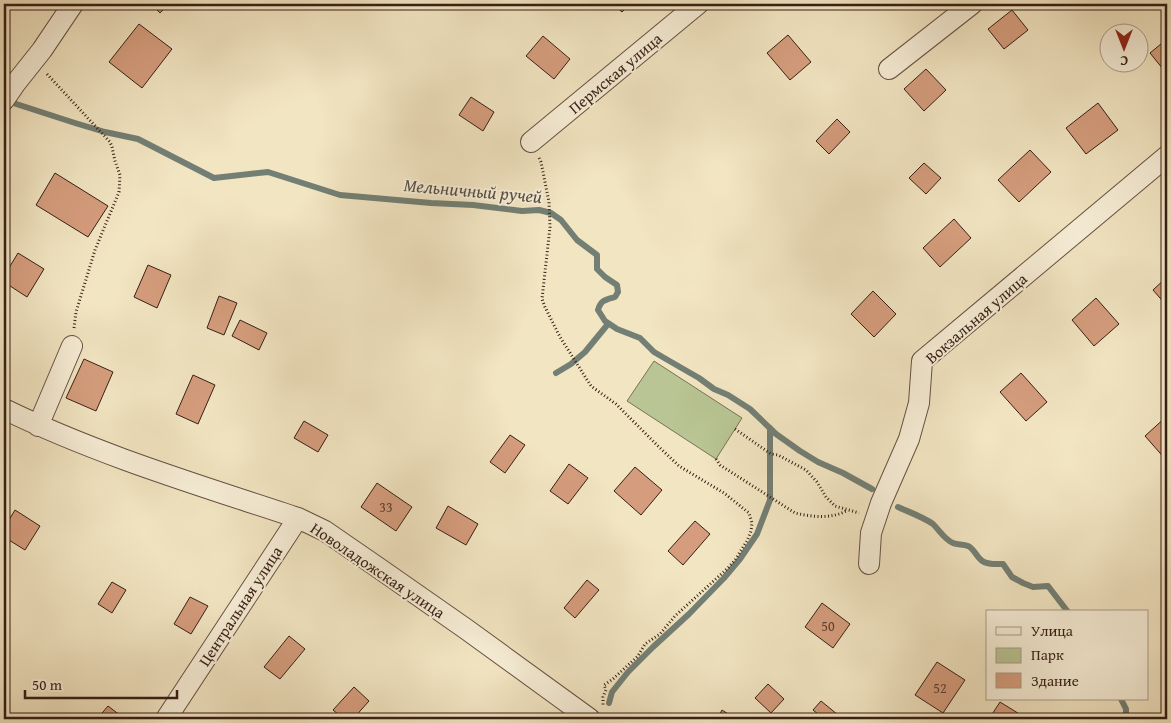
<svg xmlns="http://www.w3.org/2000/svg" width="1171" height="723" viewBox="0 0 1171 723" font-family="'Gentium Book Plus',serif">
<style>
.green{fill:#b9c594;stroke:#787255}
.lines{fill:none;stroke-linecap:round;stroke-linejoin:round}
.stream{stroke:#737f74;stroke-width:6}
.building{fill:#d59d7d;stroke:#371f16}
.minor-casing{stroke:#665041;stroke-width:22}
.path{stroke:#371f16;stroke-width:3;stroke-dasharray:1 2.5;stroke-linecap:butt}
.minor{stroke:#f7eed7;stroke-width:20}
.labels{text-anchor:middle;stroke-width:4;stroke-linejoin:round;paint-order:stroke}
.number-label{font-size:14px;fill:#5e3e30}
.street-label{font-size:16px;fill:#371f16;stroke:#f7eed7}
.water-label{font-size:18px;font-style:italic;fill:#554f45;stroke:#f7eed7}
</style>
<rect width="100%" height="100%" fill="#f2e5c2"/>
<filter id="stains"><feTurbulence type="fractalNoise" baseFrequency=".004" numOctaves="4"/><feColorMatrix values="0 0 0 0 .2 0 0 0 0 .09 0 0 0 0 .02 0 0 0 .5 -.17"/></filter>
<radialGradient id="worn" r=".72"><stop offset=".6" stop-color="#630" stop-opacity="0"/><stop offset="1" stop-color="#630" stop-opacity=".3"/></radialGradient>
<!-- green -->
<path class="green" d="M654,361L742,418L716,459L627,401Z"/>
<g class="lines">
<!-- stream -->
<path class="stream" d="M7,101L75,123L105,132L138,139L214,178L268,172L340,195L431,203L473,205L522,211L539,210L551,213L561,220L577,240L597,255V269L605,277L617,285L618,292L615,297C605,300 601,300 598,310L605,321L617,329L640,338L654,352L666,359L699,378L714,389L728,395L750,409L776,434L800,451L818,462L843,473L872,489
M556,373L571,364L585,352L608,324
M898,507C909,512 923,517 933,524C939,530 945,540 953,543C957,545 963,544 968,546C975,549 977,559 984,562C990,565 997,564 1003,564L1012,577L1023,583L1033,587L1048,586L1068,612
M1121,699L1126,709V719
M609,703L612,692L628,672L653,647L689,614L724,578L740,559L757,534L770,500V428"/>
</g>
<!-- building -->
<path class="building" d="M151,4H169L160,13Z
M613,4H630L622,12Z
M1012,10L1028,30L1004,49L988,29Z
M139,24L172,49L142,88L109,62Z
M788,35L811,62L790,80L767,53Z
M543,36L570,59L554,79L526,56Z
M1167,39V74L1150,53Z
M926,69L946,90L924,111L904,89Z
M471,97L494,112L483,131L459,115Z
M1098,103L1118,130L1086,154L1066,128Z
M837,119L850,132L829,154L816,141Z
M1030,150L1051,172L1019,202L998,180Z
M924,163L941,178L926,194L909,178Z
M55,173L108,206L88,237L36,205Z
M954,219L971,238L940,267L923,248Z
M18,253L44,269L27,297L4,282V276Z
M148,265L171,275L157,308L134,297Z
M1167,277V306L1153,290Z
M873,291L896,314L874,337L851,314Z
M219,296L237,303L224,335L207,328Z
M1096,298L1119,324L1094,346L1072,320Z
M240,320L267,333L259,350L232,336Z
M84,359L113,372L96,411L66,398Z
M1021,373L1047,402L1026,421L1000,392Z
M193,375L215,385L198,424L176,414Z
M1167,416V461L1145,436Z
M304,421L328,435L318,452L294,438Z
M510,435L525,445L505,473L490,462Z
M569,464L588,478L568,504L550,491Z
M635,467L662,490L641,515L614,491Z
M377,483L412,507L396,531L361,507Z
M448,506L478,524L466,545L436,528Z
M15,510L40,526L25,550L4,537V528Z
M695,521L710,534L683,565L668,551Z
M587,580L599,590L575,618L564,608Z
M112,582L126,590L112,613L98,604Z
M190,597L208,606L191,634L174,624Z
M822,603L850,624L833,648L805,627Z
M289,636L305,649L280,679L264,667Z
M937,662L965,680L943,713L915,695Z
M768,684L784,699L771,713L755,698Z
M354,687L369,701L353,719H344L333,710Z
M821,701L843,719H824L813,710Z
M1000,702L1021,715L1019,719H989Z
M108,706L125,719H97Z
M722,710L736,719H717Z"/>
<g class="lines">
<defs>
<path id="minor" d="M889,69L972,4
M4,100L15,84L42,50L73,4
M531,142L698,4
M4,409C98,455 199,485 298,518L325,531L383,571L466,629L590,719
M38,426L72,346
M869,564L871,533L881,503L909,439L919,403L922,361L1167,156
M166,719L298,518"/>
</defs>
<!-- minor casing -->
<use href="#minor" class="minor-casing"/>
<!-- path -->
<path class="path" d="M47,74L110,142L112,147L115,161L120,175L119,192L95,250L76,312L74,328
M539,158L541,162L549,202L550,227L542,299L545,307L560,337L591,386L616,404L658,446L679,466L724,493L749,513L752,523L751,531L747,541L735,560L728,568L675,616L660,634L645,644L638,656L613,679L604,685L606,690L603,697V705
M735,429L771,454L778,455L806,470L817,482L826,497L835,506L859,513
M716,459L720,465L795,513C812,517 831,519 846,511"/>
<!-- minor -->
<use href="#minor" class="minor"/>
</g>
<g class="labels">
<!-- number labels -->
<g class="number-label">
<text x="386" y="512">33</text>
<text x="828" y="631">50</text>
<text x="940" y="693">52</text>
</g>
<!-- street labels -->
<g class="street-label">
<text transform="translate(615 73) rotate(-40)" y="6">Пермская улица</text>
<text transform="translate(976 318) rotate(-41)" y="6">Вокзальная улица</text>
<text transform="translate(378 570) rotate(34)" y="6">Новоладожская улица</text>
<text transform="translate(240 606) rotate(-57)" y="6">Центральная улица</text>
</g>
<!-- water labels -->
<g class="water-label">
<text transform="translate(473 191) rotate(5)" y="6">Мельничный ручей</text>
</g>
</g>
<!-- margin -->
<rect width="1171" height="723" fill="none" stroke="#f2e5c2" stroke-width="20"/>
<rect x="5" y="5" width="1161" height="713" fill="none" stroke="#371f16" stroke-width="2.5"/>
<rect x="10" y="10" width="1151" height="703" fill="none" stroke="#371f16"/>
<!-- legend -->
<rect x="986" y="610" width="162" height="90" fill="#f7eed7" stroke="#aa9b8a"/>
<rect x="996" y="627" width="25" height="8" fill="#f7eed7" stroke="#aa9b8a"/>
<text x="1031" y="636" font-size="15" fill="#371f16">Улица</text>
<rect x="996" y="648" width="25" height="15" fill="#b9c594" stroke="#aa9b8a"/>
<text x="1031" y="660" font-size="15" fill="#371f16">Парк</text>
<rect x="996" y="673" width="25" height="15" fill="#d59d7d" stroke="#aa9b8a"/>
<text x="1031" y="686" font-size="15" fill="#371f16">Здание</text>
<!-- north arrow -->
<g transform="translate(1124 48) rotate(180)"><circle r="24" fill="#f7eed7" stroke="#aa9b8a"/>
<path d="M0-4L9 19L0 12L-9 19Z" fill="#8f2418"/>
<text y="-8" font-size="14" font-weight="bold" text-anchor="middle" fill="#371f16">С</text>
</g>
<!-- scale -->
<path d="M25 690v8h152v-8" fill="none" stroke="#371f16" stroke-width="2.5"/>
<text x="32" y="690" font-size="15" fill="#371f16" stroke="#f7eed7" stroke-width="4" paint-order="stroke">50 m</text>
<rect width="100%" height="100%" filter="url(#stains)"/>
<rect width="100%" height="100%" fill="url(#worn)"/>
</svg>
